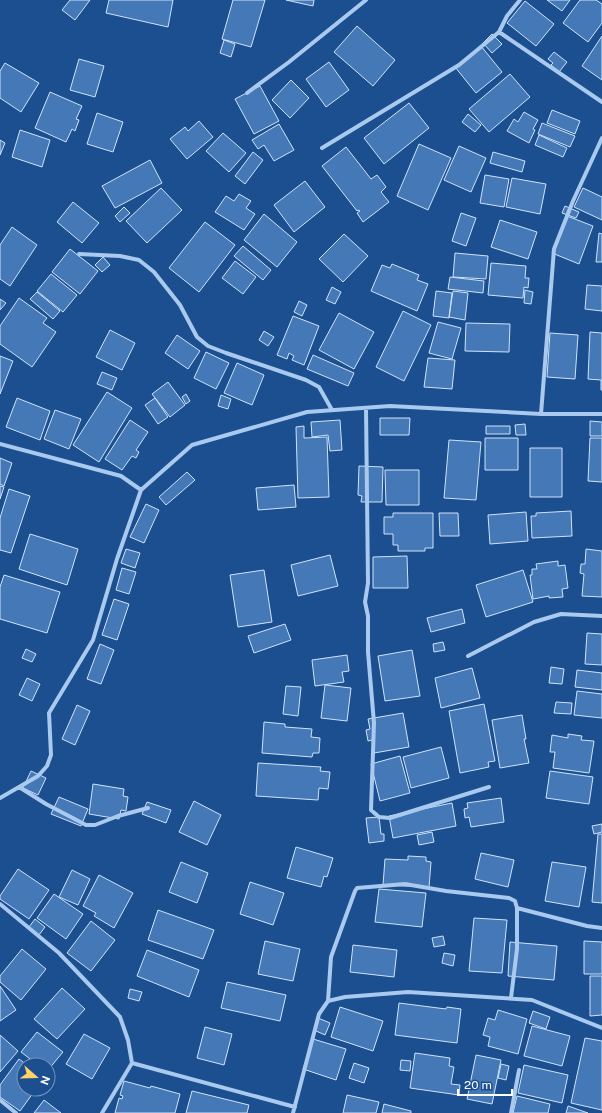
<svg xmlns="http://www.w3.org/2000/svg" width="602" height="1113" viewBox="0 0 602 1113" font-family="'Public Sans',sans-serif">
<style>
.building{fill:#4478b7;stroke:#cfe3fa}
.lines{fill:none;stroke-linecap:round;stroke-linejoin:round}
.street{stroke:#a9c9ee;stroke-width:4}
</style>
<rect width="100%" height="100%" fill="#1b4f8f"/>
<!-- building -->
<path class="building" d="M70,0H90L75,20L62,10Z
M109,0H173L168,27L106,13Z
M233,0H265L251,47L222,39Z
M286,0H314L313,6Z
M547,0H570L562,11Z
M580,0H596L602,4V23L588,42L563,23Z
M525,1L554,24L536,46L507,23Z
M357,26L395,60L373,86L334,52Z
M492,34L502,44L492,53L483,43Z
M602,36V80L582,66Z
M224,40L235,44L231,57L220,53Z
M481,46L502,72L476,93L455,67Z
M554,52L567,62L559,72L551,65L553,63L548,59Z
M79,59L104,66L95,97L70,90Z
M329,62L349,90L326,107L306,79Z
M5,63L39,83L21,112L0,98V71Z
M510,74L530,97L489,132L469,109Z
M291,80L309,98L290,118L272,100Z
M260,86L279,121L254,134L235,99Z
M50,92L82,106L76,119L79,120L75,131L72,129L66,142L35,128Z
M409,103L429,128L384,164L364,138Z
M552,110L580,121L575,134L547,123Z
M524,112L538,120L533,129L535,130L529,143L507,131L514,119L518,122Z
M97,113L123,122L113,152L87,144Z
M468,114L481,125L475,132L462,122Z
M199,121L213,137L187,159L170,139L185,127L188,131Z
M542,123L575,136L570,147L538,134Z
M279,124L294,150L274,161L264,145L258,149L252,140Z
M20,130L50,140L42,167L12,157Z
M223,133L246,153L229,172L206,151Z
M539,135L567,148L563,157L535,145Z
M0,140L5,143L0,155Z
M419,144L451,158L428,210L397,196Z
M459,146L486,158L471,192L444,180Z
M346,147L371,179L377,175L386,187L381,192L389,202L363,222L357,213L360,211L358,210L357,211L322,166Z
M253,152L263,160L245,184L235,176Z
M493,152L525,161L522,172L490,163Z
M150,160L162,183L115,208L102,186Z
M485,175L509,179L504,207L480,203Z
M512,178L546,184L540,214L506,207Z
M305,181L325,207L294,232L274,205Z
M161,188L182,210L147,243L126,221Z
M583,188L602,197V220L574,207Z
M239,194L251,201L246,208L255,214L244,230L215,212L226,196L234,201Z
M73,202L99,223L82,243L57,222Z
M565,206L579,212L576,218L562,213Z
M124,207L130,213L120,222L115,216Z
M461,213L476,218L466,246L452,241Z
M264,214L297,242L277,267L244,240Z
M567,216L593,226L579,264L552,253Z
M500,220L537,232L528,259L491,247Z
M205,222L235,245L199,292L169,268Z
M12,227L37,245L10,286L0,279V245Z
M599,233L602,234V262H596Z
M344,234L368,256L343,282L319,259Z
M243,246L271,270L263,280L234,256Z
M70,249L98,271L80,294L52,272Z
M455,253L488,256L486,279L453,277Z
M103,257L110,265L102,272L95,265Z
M235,261L256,277L243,294L222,278Z
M491,263L526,266L525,278H529L528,288L524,287L523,298L488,295Z
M392,264L419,275L417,280L428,284L417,311L371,291L382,265L390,268Z
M51,274L77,295L63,312L37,291Z
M450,277L484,281L483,293L448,289Z
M587,285L602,286V311L585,309Z
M332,287L341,292L335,304L326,300Z
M525,290L533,292L531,304L524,303Z
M436,291L452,293L449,318L433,316Z
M453,291L468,293L465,320L449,317Z
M37,292L60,311L53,319L30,299Z
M19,298L47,318L43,323L56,332L32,367L0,344V326Z
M0,299L6,303L0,310Z
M299,301L307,305L302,316L294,312Z
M403,311L431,325L404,381L376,367Z
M339,313L374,332L354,369L319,350Z
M293,316L319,326L304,365L292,360L294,356L289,353L287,359L277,355Z
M438,322L461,328L452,359L429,353Z
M466,323L510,324L509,352L465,351Z
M110,330L135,343L122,370L96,357Z
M264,331L274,337L268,346L259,340Z
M590,332L602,333V390H601V380L588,379Z
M550,333L578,335L575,379L547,377Z
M177,335L200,351L188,369L165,353Z
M206,352L229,363L216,389L194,378Z
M313,355L354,373L348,386L307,369Z
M0,356L13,361L0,394Z
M428,358L455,360L452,389L424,387Z
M237,363L264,375L252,405L224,393Z
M102,372L117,378L112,390L97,384Z
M168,382L185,405L170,417L152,394Z
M107,392L132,408L99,462L73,445Z
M186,394L190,401L186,404L182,397Z
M221,395L231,399L228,409L218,406Z
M17,398L50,411L40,440L6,427Z
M155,398L168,417L158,424L145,405Z
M55,410L81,419L69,449L44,439Z
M380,418H410L409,435H380Z
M130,420L148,432L136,450L139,452L136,458L132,456L122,470L105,459Z
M340,420L342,450L330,451L328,435L312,437L311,422Z
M590,421L602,422V436H590Z
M525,424L526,435H516L515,425Z
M304,426V438L327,437L329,497L298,498L296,427Z
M486,426H510V434H486Z
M485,438H518V470H485Z
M590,438H602V482L588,481Z
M449,440L481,442L476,500L444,498Z
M530,448H562V497H530Z
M0,458L12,463L4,486L0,484Z
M359,466L383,467L382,502H361L362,496L358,495Z
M385,470H419V505H386Z
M187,472L195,480L166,505L159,497Z
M294,485L296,507L258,510L256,488Z
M0,486L4,487L0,499Z
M9,489L30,496L11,553L0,550V518Z
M146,504L159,510L144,543L130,537Z
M571,511L572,536L532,538L531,516H536V513Z
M526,512L528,541L490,544L488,515Z
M393,513H433V548H425V551H398V545H393V534H384V517H393Z
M439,513H458L459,536H440Z
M30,534L78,549L67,585L19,569Z
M126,549L140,553L135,568L121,563Z
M586,549L602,551V597L582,596L584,574L580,573L581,564H585Z
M330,555L338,586L298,596L291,565Z
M407,556L408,588H373V557Z
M558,561V566L565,565L568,588L562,589L563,597L549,598V596L533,599L530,575H532V569H537L536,564Z
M122,568L136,572L129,594L116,590Z
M264,570L272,622L238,627L230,575Z
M523,570L533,602L486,617L476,585Z
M4,575L60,592L47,633L0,619V587Z
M114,599L129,604L117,640L102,635Z
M462,609L465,623L431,632L427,618Z
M285,624L291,640L254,653L248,636Z
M587,633L602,634V665L585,664Z
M443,642L445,650L434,652L433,644Z
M100,644L114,650L101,684L87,679Z
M26,649L36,654L32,662L22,658Z
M412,650L420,696L385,701L378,656Z
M347,655L349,671L342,672L344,682L315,686L312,660Z
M551,667L564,669L562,684L549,683Z
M472,668L480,698L441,708L435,678Z
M577,670L602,673V690L575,687Z
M27,678L40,684L32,701L19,695Z
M325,685L351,688L347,721L321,718Z
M286,686L301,687L298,716L283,714Z
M577,691L602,694V718L574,715Z
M556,702L572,703L571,714L554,713Z
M484,704L495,761L488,762L489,767L460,773L449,711Z
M77,705L90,711L75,745L62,739Z
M403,713L409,747L374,753L372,740L368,741L366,730L370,729L368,719Z
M522,715L526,739H524L529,763L500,768L492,720Z
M264,722L285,724V727L312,729L311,737L320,738L319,753H313L312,757L262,753Z
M568,734L582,736L581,740L594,741L589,773L553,768L555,752H550L552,735L568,738Z
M441,747L449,778L411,788L403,757Z
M400,756L410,793L380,801L371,764Z
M258,763L321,767L320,771L330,772L328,789L319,788L318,800L256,796Z
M31,771L46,778L38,795L23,788Z
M550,771L593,777L589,804L546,798Z
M93,784L124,789L123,796L128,797L126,811L121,810L119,819L89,814Z
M59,797L88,809L81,826L51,814Z
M501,798L504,822L471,827L469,817L465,818L464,809L468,808L467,803Z
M194,801L221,815L207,845L179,832Z
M147,802L171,810L166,823L142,814Z
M452,803L456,826L393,838L389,816Z
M379,817L381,834H384V841L369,843L366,818Z
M602,824V832L594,834L592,826Z
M432,832L434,842L419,845L417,835Z
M598,834H602V903L592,902Z
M296,847L333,858L327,877L324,876L321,887L287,878Z
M481,853L514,860L508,887L475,879Z
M408,856L426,857V861L431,862L429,887L383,885L385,859L408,860Z
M181,862L208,873L197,903L169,892Z
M552,862L586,867L579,907L545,901Z
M18,869L49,890L29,919L0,899V896Z
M72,870L90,879L78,905L59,897Z
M99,875L133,893L114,928L94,916L96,913L83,906Z
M250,882L284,893L273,925L240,914Z
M379,889L426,893L422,927L375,922Z
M54,894L83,914L66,939L37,918Z
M158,910L214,930L203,959L148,940Z
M474,918L507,920L502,973L469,971Z
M35,919L45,927L39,935L29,927Z
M91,921L115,940L91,971L67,953Z
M443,936L445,945L434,947L432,938Z
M265,941L300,949L293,981L258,974Z
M584,941L602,942V974H584Z
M510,942L557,946L554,980L508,976Z
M353,945L397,950L394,977L350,972Z
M22,949L46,969L21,1000L0,982V976Z
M147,950L199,970L189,997L137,976Z
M444,953L455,955L453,966L442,963Z
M590,976H602V1015L590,1016Z
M227,982L286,995L280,1021L221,1008Z
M0,986L16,1010L0,1021Z
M62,988L85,1009L57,1039L34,1019Z
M130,989L142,992L139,1001L128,998Z
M399,1003L446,1009L447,1007L461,1009L457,1043L395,1035Z
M340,1007L383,1021L373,1051L331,1037Z
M498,1010L527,1019L518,1054L488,1046L490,1037L483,1035L488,1018L495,1020Z
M533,1011L550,1017L546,1029L529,1023Z
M318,1018L330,1023L325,1035L314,1030Z
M532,1026L570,1036L562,1066L524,1056Z
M205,1027L232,1034L224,1065L197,1058Z
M37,1032L63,1052L48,1070V1065H38L21,1052Z
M84,1034L110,1048L92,1079L66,1064Z
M0,1035L18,1051L0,1072Z
M585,1038L602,1041V1110L571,1103Z
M313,1039L346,1049L336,1080L303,1069Z
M415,1053L450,1058L449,1066L454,1067L451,1084L460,1085L459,1095L410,1088Z
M476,1055L501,1060L492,1104L467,1099Z
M19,1059L27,1065H24V1089H36L20,1111L0,1097V1085Z
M401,1060L411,1061L410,1071L400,1070Z
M354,1063L369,1068L364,1083L349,1078Z
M501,1064L509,1066L506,1080L498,1078Z
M524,1065L568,1075L562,1103L518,1093Z
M124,1081L150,1088L151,1086L180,1094L175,1113H115L119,1098L122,1099L123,1096L120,1095Z
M192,1091L249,1105L247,1113H186Z
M347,1095L379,1102L376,1113H343Z
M517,1096L550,1104L548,1113H513Z
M44,1100L61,1113H34Z
M384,1104L411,1111V1113H382Z
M568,1106L588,1113H566Z"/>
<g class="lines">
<!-- street -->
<path class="street" d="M499,32L602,102
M247,93L289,62L366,0
M322,148L459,65L499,32L507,16L520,0
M79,254L120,256L139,260L154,272L180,305L197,337L208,346L226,353L306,380L319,387L332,410
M366,408L368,583L365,602L368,616V652L374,723L371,810L379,817L390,818L489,787
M541,414L554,249L573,201L602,138
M0,444L121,476L141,490
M468,656L534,622L561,614L602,616
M19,787L46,804L86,825H95L118,816L148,808
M0,798L38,776L47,766L51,755L49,713L93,640L117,559L141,490L192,445L307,412L390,406L541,414H602
M0,904L59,953L120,1017L128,1040L132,1063L295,1107
M517,908L587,926L602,928
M328,1001L345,997L408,992L532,1000L602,1028
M0,1100L16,1113
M102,1113L132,1063
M293,1113L319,1014L328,1001L331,957L355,891L357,888L405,884L446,891L509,898L515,901L517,908V949L511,998
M511,1113L519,1070"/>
</g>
<!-- north arrow -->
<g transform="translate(36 1077) rotate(110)"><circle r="19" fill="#1b4f8f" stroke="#7695bc"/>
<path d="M0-3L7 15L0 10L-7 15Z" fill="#ffd166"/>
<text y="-6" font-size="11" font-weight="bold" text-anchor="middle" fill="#ffffff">N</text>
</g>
<!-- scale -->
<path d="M458 1089v6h54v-6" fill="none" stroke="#ffffff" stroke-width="2"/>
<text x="464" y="1089" font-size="12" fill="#ffffff" stroke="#1b4f8f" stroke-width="3" paint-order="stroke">20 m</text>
</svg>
